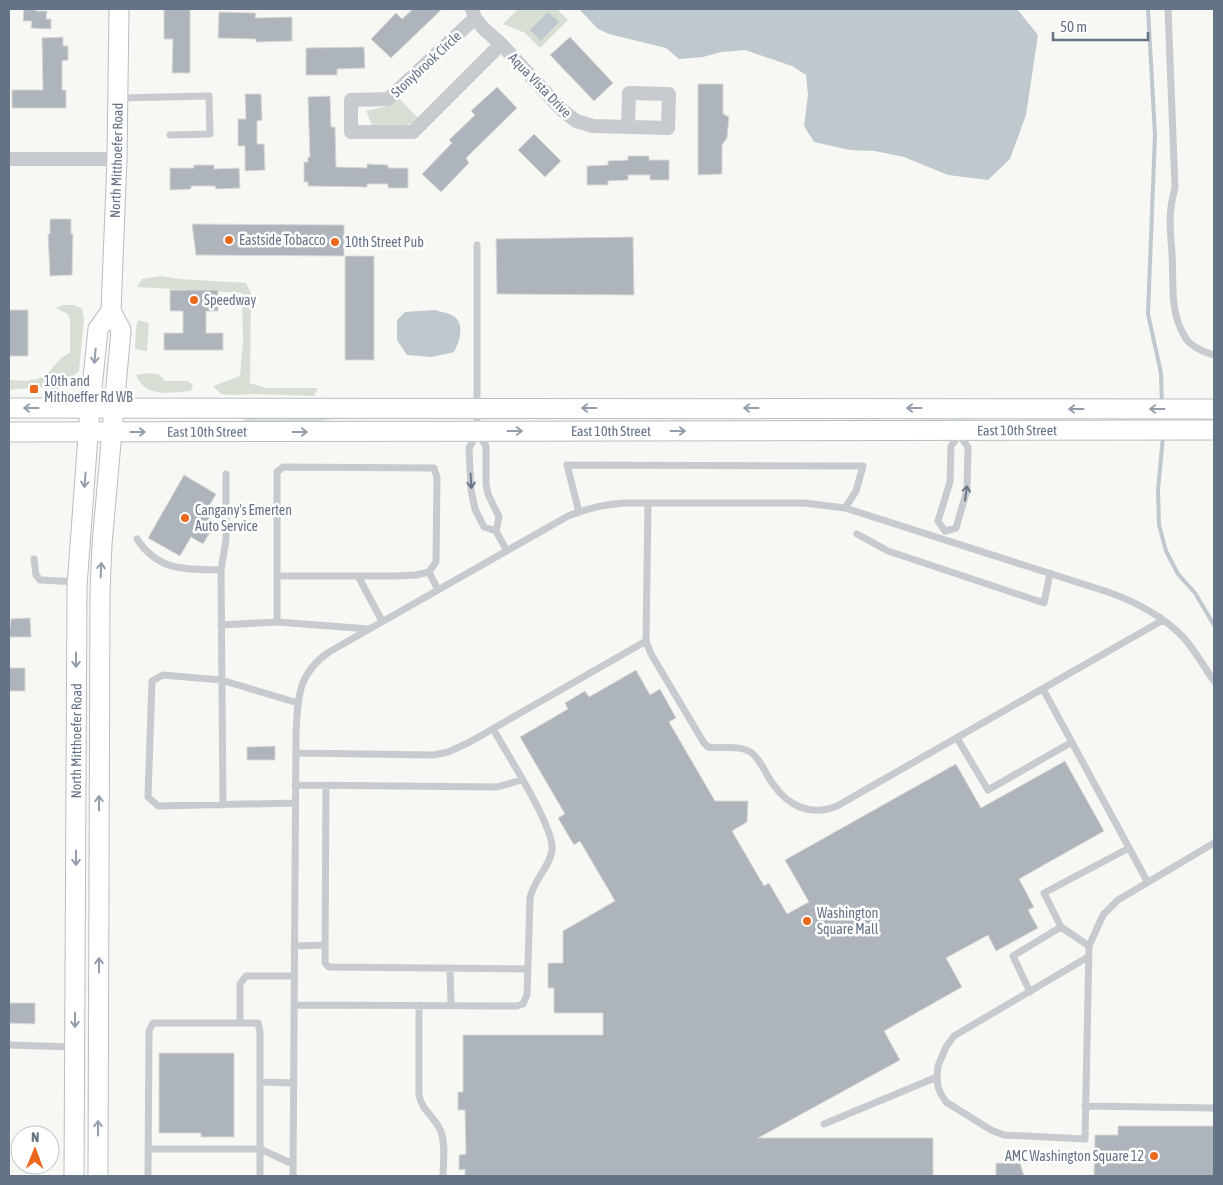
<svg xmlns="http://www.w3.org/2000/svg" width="1223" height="1185" viewBox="0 0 1223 1185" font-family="'Asap Condensed',sans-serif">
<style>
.green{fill:#d7dfd5}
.water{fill:#bec8ce}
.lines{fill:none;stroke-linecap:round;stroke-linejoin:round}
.stream{stroke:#bec8ce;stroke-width:4}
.building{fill:#aeb4bb;stroke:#d8d9d6}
.secondary-casing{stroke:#b9bdc3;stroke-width:21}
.service{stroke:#c7cace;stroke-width:7}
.minor{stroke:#c7cace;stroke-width:14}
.secondary{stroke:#fff;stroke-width:19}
.oneway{stroke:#939dab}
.oneway2{stroke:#6a778b}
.poi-dot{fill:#ec681f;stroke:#fff;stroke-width:2}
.labels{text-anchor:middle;stroke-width:5;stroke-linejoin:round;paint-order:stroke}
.street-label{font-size:14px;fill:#657387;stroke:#fff}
.poi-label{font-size:14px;fill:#657387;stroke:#fff;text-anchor:start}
</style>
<rect width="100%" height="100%" fill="#f7f7f4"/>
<!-- green -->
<path class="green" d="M518,9H557L568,20L540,48L525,33L503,24Z
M399,98L418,118L416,122L383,132L372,125L366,111L391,105Z
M161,276L179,279L246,283L251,293L250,383L266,388H318L314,396L254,394L231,395L221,394L213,386L240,376L243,343L242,293L137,287L142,279Z
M63,305H74L82,309L84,318L79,371L73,376L67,385L55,390L38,387L9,390V380C23,381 39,383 50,371C57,363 60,357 70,353V320L68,314L56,308Z
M138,320L149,323L147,351L135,349L136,327Z
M148,373L159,374L165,381H187L193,385L191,391C170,392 146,399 136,375Z
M343,415V418L311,422L244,423V417Z"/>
<!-- water -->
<path class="water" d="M579,9H1017L1038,35L1026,115L1010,159L988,180L948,175L904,157L875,151L850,150L814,142L804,126L808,95L806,75L792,66L745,50L721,52L703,57L679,59L666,48L609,34L598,29Z
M548,12L559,22L541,41L530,30Z
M435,310C441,312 450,313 455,317C465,326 459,342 454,352L432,357L407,355L397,340V320L405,312Z"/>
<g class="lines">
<!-- stream -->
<path class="stream" d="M1148,9L1155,135L1148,314L1161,373L1162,405
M1163,437L1158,490L1159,525L1166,551L1178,574L1195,593L1214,625"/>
</g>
<!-- building -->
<path class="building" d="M24,9H36V11H47L46,19H51V29L31,28L32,21H23Z
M164,9H190V73H172L173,39H164Z
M413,9H442L391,58L371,39L396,13L402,19Z
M219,12L256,13L255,18L292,17V41L256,42V39L218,38Z
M63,37V46H68V60L62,61V90H66V108H12V90H43L42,38Z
M570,37L613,83L594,101L550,55Z
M364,47L365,68L337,69V75H306V48Z
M698,84H723V114L729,117L727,138L722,145V174L698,175Z
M497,87L517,108L466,158L469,163L441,192L422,174L452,143L449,140L475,115L471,111Z
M245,94H261L262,120L257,121V144H264L265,170L245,171V146H238V119H246Z
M330,96L331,127H335L336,167L367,168V164L388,165V168H408V188H388V184H367V187L308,186V182H304V162H308V157H310L308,97Z
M534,134L561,161L545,177L518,150Z
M628,156H649V160H669V180H650V175H628V180L608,181V185H587V166L608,165V161L628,160Z
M194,165H214V169L239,168L240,188L216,189L215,186H191V189L170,190V168H194Z
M50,219H71V234H73L72,275L50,276L48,234H50Z
M192,224L344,225V256L196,255Z
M633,237L634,295L497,294L496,239Z
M345,256H374V360H345Z
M170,290H218V311H206V333H223V350H164V333H183V311H170Z
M9,310H28V356H9Z
M184,475L216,494L204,515L216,522L203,544L191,537L180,556L148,538Z
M30,618L31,637H9L11,619Z
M9,668H25V691H9Z
M636,670L650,695L660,689L676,718L669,722L715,801H748L747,822L732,831L764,886L769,883L787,914L809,902L785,860L956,764L981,808L1065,761L1104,831L1019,879L1034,907L1028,910L1038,928L996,951L988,935L946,958L962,987L884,1031L900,1060L758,1138H933V1176H465V1169L459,1170V1155L466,1154L465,1110H458V1092H463V1035H603V1013H554V988H548V963H563V931L615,901L580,841L574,845L558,818L565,814L520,737L568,709L565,703L585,691L589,697Z
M275,746V760H247V747Z
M9,1003H35V1024L9,1023Z
M159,1053H234V1137H201V1133H159Z
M1118,1126H1214V1176H1094L1095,1135H1118Z
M996,1163H1020L1024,1176H996Z"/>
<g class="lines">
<defs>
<g id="secondary">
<path d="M9,408L1214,409"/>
<path id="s1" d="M9,432L1214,430"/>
<path id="s2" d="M74,1176L77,587L90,408L98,329L111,311"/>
<path id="s3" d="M98,1176L100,592L102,544L121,330L111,311L117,159L119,9"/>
</g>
</defs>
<!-- secondary casing -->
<use href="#secondary" class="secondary-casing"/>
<!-- service -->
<path class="service" d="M1168,9L1175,188C1168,213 1170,228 1172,253C1174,281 1169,312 1185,337C1190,346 1204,352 1214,355
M118,98L209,96L210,134L170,135
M477,245V434L469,448L471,490L475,509L484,527L496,531
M478,434L486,446V484L488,494L499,517L496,531L507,551
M648,503L646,641L651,654L704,743L708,747C721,749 742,744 753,754C762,762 766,775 773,784C788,806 811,817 837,806L1163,620
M579,512L567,465L863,466L856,491L845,508
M945,531L956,528L967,490L968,447L959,435L958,409
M945,531L938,521L950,482L951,446L959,435
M857,534L888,551L1044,603L1050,573
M137,539C159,572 185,569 221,570
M34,559L36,575L40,580L78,582
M429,572L438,590
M358,576L382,621
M277,622L369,629
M221,625L277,622V472L283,467L434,468L437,477L436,562L429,572L416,575L395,576H277
M1043,689L1147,881
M957,738L988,790L1072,742
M296,753L434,755L448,752L468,743L646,641
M295,785L497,787L522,780
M326,786L325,963L329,967L528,969
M295,803L158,806L148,797L152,681L163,675L221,680L298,703
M223,805L221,570L226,540V474
M1061,927L1044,893L1129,848
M294,946L325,945
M1088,957L954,1036L946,1047L938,1066L937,1077L938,1087L941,1094L946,1102L991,1130L1004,1135L1085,1139L1089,946L1103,915L1118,900L1214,843
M450,968L451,1005
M1030,992L1013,956L1061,927L1089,946
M294,1005L517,1006L523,1004L527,995L530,898C534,879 550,867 552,850C555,828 506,752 493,729
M419,1005V1095C422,1112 436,1117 441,1132C446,1145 443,1163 443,1176
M240,1022V984L246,976H294
M9,1045L75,1047
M260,1082L294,1083
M1085,1106L1214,1108
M824,1124L937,1077
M148,1149H260L293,1164
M148,1176L149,1031L153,1023H258L260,1032V1176
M293,1176L296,734C298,698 297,674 329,652L568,516C586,509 605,504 625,503H804L845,508L1108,592C1136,602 1162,615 1183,637C1195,650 1204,667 1214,681"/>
<!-- minor -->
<path class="minor" d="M472,9L475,18L483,28L501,44L562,110L576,121L593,126L668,128L669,94L629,93L628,126
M475,18L388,99L351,100V132H413L501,44
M9,159H117"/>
<!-- secondary -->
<use href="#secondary" class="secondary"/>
</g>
<!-- one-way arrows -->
<defs><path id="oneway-shaft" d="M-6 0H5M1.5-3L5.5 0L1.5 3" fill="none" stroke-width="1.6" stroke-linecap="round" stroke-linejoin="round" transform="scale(1.25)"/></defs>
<g class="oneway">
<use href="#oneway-shaft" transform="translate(95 356) rotate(95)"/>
<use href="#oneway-shaft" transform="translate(31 408) rotate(-180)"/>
<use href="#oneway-shaft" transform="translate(589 408) rotate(-180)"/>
<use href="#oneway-shaft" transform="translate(751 408) rotate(-180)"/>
<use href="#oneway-shaft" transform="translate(914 408) rotate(-180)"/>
<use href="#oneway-shaft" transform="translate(1076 409) rotate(180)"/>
<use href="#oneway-shaft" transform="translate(1157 409) rotate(-180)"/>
<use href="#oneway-shaft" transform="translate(515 431)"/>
<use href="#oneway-shaft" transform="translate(678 431)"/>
<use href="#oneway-shaft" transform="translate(138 432)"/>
<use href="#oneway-shaft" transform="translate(300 432)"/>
<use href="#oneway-shaft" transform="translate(85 480) rotate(95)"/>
<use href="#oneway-shaft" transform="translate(101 570) rotate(-87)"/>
<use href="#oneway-shaft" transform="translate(76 660) rotate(90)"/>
<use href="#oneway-shaft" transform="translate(99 803) rotate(-90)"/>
<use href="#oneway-shaft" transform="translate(76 858) rotate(90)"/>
<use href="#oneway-shaft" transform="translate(99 965) rotate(-90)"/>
<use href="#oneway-shaft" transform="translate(75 1020) rotate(90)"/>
<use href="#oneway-shaft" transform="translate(98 1128) rotate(-90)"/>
</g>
<g class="oneway2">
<use href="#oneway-shaft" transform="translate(471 481) rotate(87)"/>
<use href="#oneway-shaft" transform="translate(966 493) rotate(-82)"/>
</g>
<!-- markers -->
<g class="poi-dot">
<circle cx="229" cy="240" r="5"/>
<circle cx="335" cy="242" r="5"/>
<circle cx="194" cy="300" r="5"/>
<rect x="29" y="384" width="10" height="10" rx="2.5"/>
<circle cx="185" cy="518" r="5"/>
<circle cx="807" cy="921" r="5"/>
<circle cx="1154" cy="1156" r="5"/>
</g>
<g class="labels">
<!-- street labels -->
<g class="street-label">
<text transform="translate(426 64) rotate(-43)" y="5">Stonybrook Circle</text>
<text transform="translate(540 85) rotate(46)" y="5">Aqua Vista Drive</text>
<text dy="5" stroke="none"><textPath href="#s3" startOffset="1019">North Mitthoefer Road</textPath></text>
<text dy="5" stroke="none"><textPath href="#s1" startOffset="602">East 10th Street</textPath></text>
<text dy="5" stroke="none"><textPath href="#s1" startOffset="1008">East 10th Street</textPath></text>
<text dy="5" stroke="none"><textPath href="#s1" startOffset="198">East 10th Street</textPath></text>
<text dy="5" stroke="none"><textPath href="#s2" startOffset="435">North Mitthoefer Road</textPath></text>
</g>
<!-- poi labels -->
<g class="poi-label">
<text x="239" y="245">Eastside Tobacco</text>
<text x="345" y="247">10th Street Pub</text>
<text x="204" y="305">Speedway</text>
<text x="44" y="386">10th and<tspan x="44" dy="16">Mithoeffer Rd WB</tspan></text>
<text x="195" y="515">Cangany's Emerten<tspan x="195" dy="16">Auto Service</tspan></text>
<text x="817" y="918">Washington<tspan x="817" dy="16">Square Mall</tspan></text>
<text x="1144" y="1161" text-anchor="end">AMC Washington Square 12</text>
</g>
</g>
<!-- border -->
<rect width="1223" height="1185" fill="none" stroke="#657387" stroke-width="20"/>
<!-- north arrow -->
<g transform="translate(35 1150) rotate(1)"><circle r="24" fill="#ffffff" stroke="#c1c7cf"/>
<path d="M0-4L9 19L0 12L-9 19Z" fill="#ec681f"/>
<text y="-8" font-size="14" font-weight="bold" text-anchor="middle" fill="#657387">N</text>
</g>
<!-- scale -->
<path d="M1053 32v8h95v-8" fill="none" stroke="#657387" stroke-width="2.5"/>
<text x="1060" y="32" font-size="15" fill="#657387" stroke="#ffffff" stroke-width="4" paint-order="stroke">50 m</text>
</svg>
